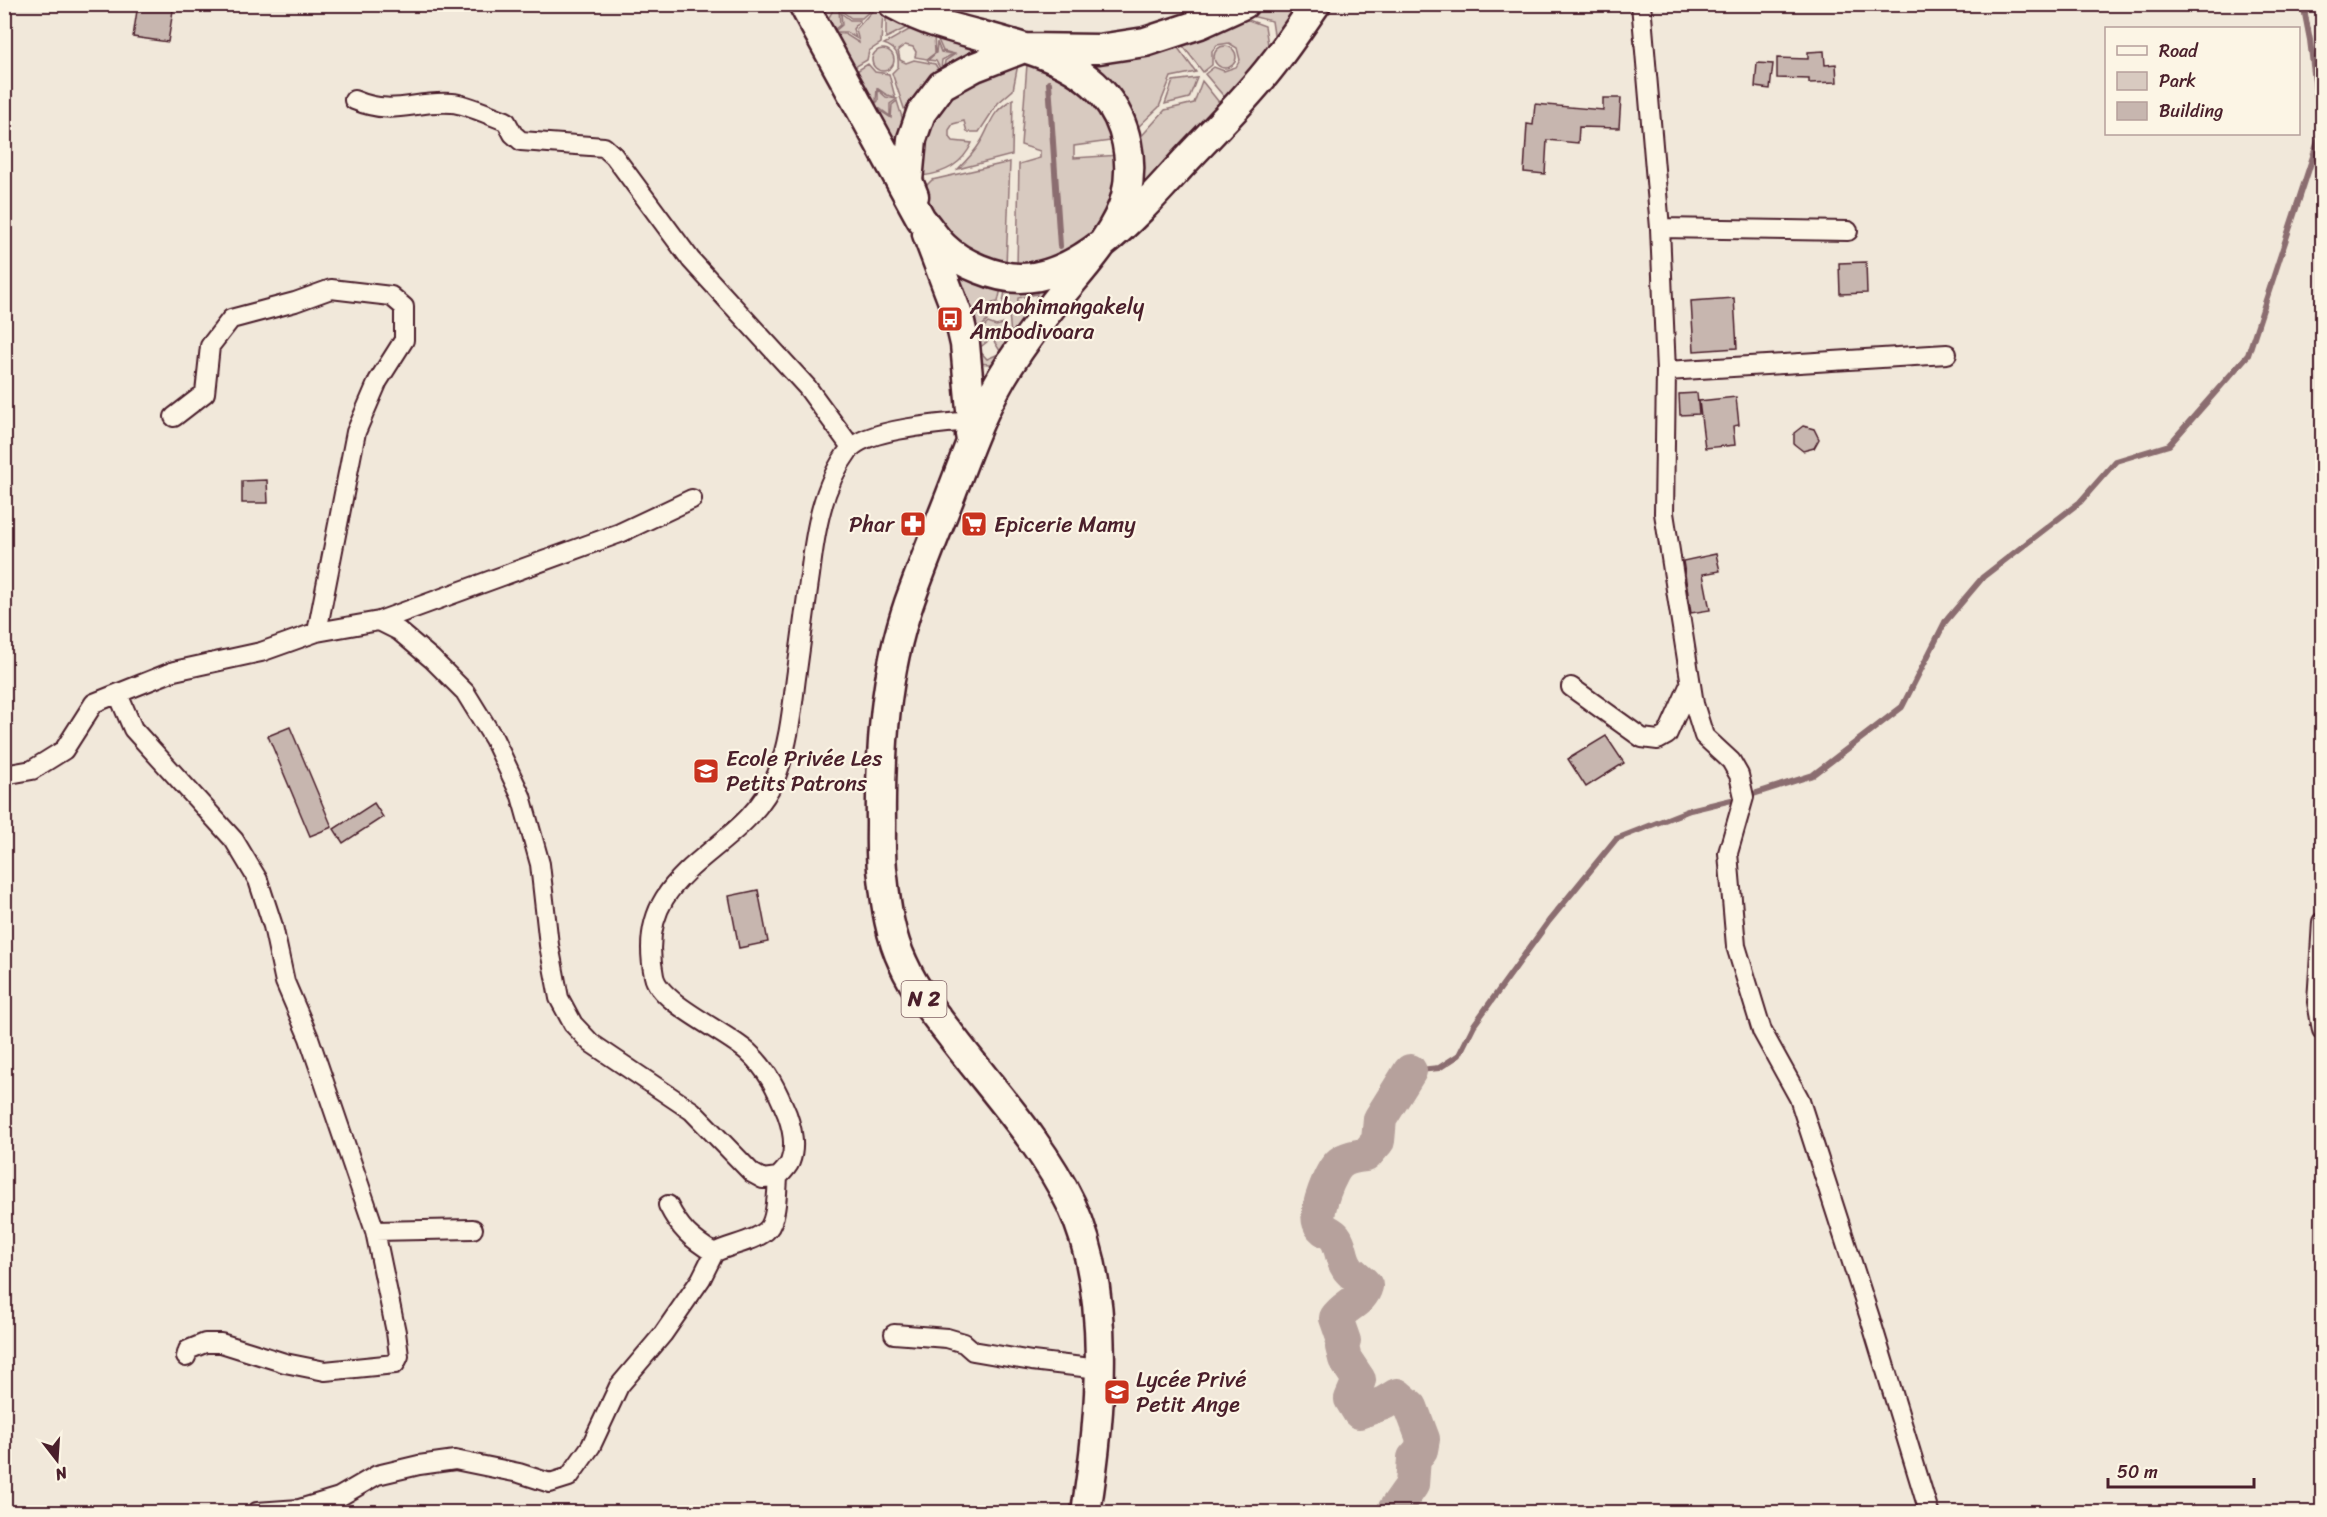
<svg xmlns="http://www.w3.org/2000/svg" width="2327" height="1517" viewBox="0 0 2327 1517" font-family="Sriracha,sans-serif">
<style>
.green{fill:#d8cac0;stroke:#917476;stroke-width:1.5}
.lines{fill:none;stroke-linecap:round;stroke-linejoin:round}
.stream{stroke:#8b6d6f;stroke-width:6}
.river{stroke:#b6a19c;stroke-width:34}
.building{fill:#c7b6af;stroke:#4a1f2b;stroke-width:1.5}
.street-casing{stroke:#4a1f2b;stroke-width:22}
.primary-casing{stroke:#4a1f2b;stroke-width:33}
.street{stroke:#fcf5e5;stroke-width:18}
.primary{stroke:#fcf5e5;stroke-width:28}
.labels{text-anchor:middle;stroke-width:4.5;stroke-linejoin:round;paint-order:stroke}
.shield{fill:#fcf5e5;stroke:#7f5f63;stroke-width:1.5}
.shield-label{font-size:21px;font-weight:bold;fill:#4a1f2b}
.poi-label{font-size:22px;fill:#4a1f2b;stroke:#fcf5e5;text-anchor:start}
</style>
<rect width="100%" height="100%" fill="#f1e8da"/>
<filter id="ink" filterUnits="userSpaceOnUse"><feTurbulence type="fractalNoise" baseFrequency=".0167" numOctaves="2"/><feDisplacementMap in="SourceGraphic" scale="12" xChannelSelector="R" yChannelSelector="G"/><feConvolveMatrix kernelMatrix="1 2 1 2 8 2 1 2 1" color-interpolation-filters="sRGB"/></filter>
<g filter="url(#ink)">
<!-- green -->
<path class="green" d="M836,5H870L874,7L862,18H851L839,9L840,25L830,33L845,34L859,43L856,29L875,8L883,12L881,43L869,51L867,60L848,71L824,26Z
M1263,5H1301L1275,41L1272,21L1247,15Z
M841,13L850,20H860L853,29L856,38L846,32H834L842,25Z
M886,13L910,26L886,38Z
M1243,18L1265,26L1269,51L1227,100L1205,74L1214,67L1224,71L1236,67L1240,60L1237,48L1229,43L1217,45L1212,51V65L1203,72L1180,42Z
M914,27L934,34L935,53L927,59L915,57L916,52L913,47L905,45L898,50L900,60L906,63L914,60L935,64L941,74L909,123L892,73L898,67C899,54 896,48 884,44Z
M936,35L985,51L943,73L945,61L955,54L943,51Z
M937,42L941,52L953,54L942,60L941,70L936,61L928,60L936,53Z
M1175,44L1196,72L1171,77L1159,107L1135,130L1078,59Z
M1214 57a11 11 0 1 1 22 0a11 11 0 1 1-22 0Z
M872 60a11 11 0 1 1 22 0a11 11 0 1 1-22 0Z
M868,64L875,72L889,74L895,97L887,95L877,88L876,101L868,107L850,75Z
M1018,64L1013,90L998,103L979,132H967L964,121L953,124L949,130V136L953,141L972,143C962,165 944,174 921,176L922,131L953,90Z
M1027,64L1041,65L1081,85L1118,140L1074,146V158L1120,155L1116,194L1090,238L1055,261L1017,267L1019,164L1040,158V151L1021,145Z
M1197,78L1189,98L1165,104L1173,81Z
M1202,81L1222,106L1138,193V140L1165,110L1194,103Z
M878,90L886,97L897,99L890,104V116L879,108L870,109L878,101Z
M1013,99L1012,155L958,169C966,161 974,153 980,143C992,124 989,113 1013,99Z
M897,101L905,127L900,166L870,111L879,110L891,118L892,105Z
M1010,162L1006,266L992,264L937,227L922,190L932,180Z
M953,265L1002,284L998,302C987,303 982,312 987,321L971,336Z
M1064,277L1035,307L1037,294L1018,298L1017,315L1035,309L1012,347L1009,313L1003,303L1006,284Z
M988,323L996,326L1004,324L1007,354L1000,351L992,338L978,349L987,359L1001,353V365L977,363L971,339Z"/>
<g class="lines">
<!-- stream -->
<path class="stream" d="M1049,83L1060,246
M1410,1071L1439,1068L1459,1055L1474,1025L1549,921L1616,839L1690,810L1744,797L1813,775L1902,707L1945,622L1983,577L2080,502L2116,461L2169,445L2248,355L2321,132L2310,40L2303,4"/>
<!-- river -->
<path class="river" d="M1393,1512L1412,1485L1414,1458L1421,1450L1423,1439L1411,1407L1397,1395L1384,1403L1359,1412L1351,1399L1359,1380L1345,1359L1342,1347L1344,1341L1336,1318C1344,1305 1362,1302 1366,1286C1361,1279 1351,1274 1347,1267C1340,1257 1342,1246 1335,1237C1331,1231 1322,1232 1319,1222C1315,1211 1330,1171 1340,1163C1347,1157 1358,1156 1366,1155L1378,1141L1380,1119L1410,1071"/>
</g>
<!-- building -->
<path class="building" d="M138,4H174L168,42L133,37Z
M1824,51L1825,65L1836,64L1837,82L1809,83V79L1777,78V58L1808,59V52Z
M1757,63L1773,64L1770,89L1755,87Z
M1603,98H1621L1619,128L1579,127L1578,143L1547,140L1545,174L1524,172L1527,124L1533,125L1535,104L1603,110Z
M1866,262L1867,293L1840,294L1839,263Z
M1734,298L1737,348L1694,351L1691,301Z
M1697,393L1699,414L1680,415L1679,394Z
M1736,397L1739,425L1733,426L1735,445L1705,448L1699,401Z
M1803,426L1814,429L1819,439L1814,448L1803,451L1794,444V433Z
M267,480L268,503H242V481Z
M1716,554L1720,571L1703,574L1710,610L1691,613L1683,561Z
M290,727L332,827L310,836L268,736Z
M1606,736L1624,763L1586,787L1568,759Z
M374,803L383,817L343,843L334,829Z
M758,890L768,942L739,948L729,896Z"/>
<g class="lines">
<defs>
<path id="street" d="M1641,4L1660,228L1666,371L1664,513L1694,704L1704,736L1731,761L1739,775L1744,797L1728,853L1736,946L1762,1031L1799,1098L1870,1318L1929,1512
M354,100C395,117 413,100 452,103C467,104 491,116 506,121L513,134L521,141L604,147L614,156L691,260L807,387L851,447
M1660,228L1848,231
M1666,371L1947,354
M174,417L205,393L210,346L231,319L295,302L331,289L391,296L404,307V340L378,381L356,432L317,632
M379,621L620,533L692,499
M1571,687L1642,738L1658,740L1667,735L1690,684
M118,694L133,729L234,840L258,880L273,926L285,982L309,1038L375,1231L396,1332L399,1356L395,1364L325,1371L285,1363L221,1343H205L188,1350L186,1357
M4,775L32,770L64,750L94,703L174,671L261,652L317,632L379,621L399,631L432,659L465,692L494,739L521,796L540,864L549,945L559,998L573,1024L591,1043L692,1111L752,1173L763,1179L778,1177C782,1173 788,1167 790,1162C796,1147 792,1128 787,1114C777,1090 768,1070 748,1052C727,1032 659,1003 654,976C631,864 744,858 777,774C789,743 792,710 796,678C801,643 805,609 810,575C815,532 822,486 849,450C866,429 946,423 972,421L979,424
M2322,922L2317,1002L2322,1030
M668,1205C680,1229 691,1239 714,1253
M375,1231L473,1229
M894,1334L947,1338L964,1343L973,1351L1032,1361L1099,1369
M257,1512L299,1509L339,1497L377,1475L419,1465L455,1460L519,1473L550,1483L569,1477L591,1446L619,1386L663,1334L701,1279L714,1253C728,1245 758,1241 768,1229C777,1219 777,1191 778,1177"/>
<path id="primary" d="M803,4L921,219C929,228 936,239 944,247C961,264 996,278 1020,278C1086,278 1146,203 1187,159C1216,128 1247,98 1273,64C1288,45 1302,24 1316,4
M893,4C906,11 920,18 934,22C987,40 1067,49 1104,95C1127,122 1134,161 1126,196C1117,235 1076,275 1052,306C1037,325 1023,344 1010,364C984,404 968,450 951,494C937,530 922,566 909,603C885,673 880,749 881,823C881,841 880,859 883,877C886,906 890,936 903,963C915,990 934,1014 952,1037C993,1091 1042,1143 1071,1204C1113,1293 1101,1418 1086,1512
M914,196L908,181L912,139L921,113L942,85L975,67L1024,48L1099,49L1145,42L1200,24L1244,4
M927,234L959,318L965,344L972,421L970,435"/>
</defs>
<!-- street casing -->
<use href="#street" class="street-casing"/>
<!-- primary casing -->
<use href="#primary" class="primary-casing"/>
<!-- street -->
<use href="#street" class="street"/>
<!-- primary -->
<use href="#primary" class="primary"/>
</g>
</g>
<!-- icons -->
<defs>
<symbol id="bus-square" viewBox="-11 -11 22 22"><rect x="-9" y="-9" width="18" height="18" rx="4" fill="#c8321e" stroke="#fcf5e5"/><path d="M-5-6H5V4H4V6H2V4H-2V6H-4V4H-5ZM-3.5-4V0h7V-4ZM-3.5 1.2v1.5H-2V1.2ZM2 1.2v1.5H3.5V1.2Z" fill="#fff"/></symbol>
<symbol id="pharmacy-square" viewBox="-11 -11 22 22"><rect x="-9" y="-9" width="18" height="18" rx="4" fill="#c8321e" stroke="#fcf5e5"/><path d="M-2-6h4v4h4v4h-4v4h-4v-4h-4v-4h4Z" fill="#fff"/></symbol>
<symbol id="supermarket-square" viewBox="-11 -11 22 22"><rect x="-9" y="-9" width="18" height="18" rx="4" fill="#c8321e" stroke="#fcf5e5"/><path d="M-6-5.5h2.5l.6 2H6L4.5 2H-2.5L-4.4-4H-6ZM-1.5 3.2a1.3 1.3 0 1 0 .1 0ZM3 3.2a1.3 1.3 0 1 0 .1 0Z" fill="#fff"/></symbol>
<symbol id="school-square" viewBox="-11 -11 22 22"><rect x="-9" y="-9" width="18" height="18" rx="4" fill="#c8321e" stroke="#fcf5e5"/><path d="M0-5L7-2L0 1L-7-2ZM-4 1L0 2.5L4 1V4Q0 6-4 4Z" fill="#fff"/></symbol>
</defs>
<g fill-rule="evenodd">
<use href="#bus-square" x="935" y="304" width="30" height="30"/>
<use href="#pharmacy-square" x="898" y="509" width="30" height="30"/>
<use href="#supermarket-square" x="959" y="509" width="30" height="30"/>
<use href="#school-square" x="691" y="756" width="30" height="30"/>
<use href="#school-square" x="1102" y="1377" width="30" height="30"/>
</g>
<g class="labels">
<!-- shield labels -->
<rect class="shield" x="901.5" y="981" width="45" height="36" rx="4.5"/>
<g class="shield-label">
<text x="924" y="1006">N 2</text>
</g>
<!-- poi labels -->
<g class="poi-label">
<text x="970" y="314">Ambohimangakely<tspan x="970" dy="25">Ambodivoara</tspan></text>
<text x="894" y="532" text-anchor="end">Phar</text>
<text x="994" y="532">Epicerie Mamy</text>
<text x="726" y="766">Ecole Privée Les<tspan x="726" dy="25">Petits Patrons</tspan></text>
<text x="1136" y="1387">Lycée Privé<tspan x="1136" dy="25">Petit Ange</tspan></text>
</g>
</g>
<!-- margin -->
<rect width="2327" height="1517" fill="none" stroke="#fcf5e5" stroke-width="24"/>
<rect x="12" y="12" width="2303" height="1493" fill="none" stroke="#4a1f2b" stroke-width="2" filter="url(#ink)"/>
<!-- legend -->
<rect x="2105" y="27" width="195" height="108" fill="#fcf5e5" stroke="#b59f9b" stroke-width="1.5"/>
<rect x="2117" y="46" width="30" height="9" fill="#fcf5e5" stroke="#b59f9b" stroke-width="1.5"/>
<text x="2159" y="57" font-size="18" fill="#4a1f2b">Road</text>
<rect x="2117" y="72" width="30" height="18" fill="#d8cac0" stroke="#b59f9b" stroke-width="1.5"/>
<text x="2159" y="87" font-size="18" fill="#4a1f2b">Park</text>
<rect x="2117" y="102" width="30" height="18" fill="#c7b6af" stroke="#b59f9b" stroke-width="1.5"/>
<text x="2159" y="117" font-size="18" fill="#4a1f2b">Building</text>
<!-- north arrow -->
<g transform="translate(57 1460) rotate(163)" stroke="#fcf5e5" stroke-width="4.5" paint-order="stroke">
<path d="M0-4.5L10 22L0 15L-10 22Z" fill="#4a1f2b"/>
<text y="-9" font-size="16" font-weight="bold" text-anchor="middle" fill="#4a1f2b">N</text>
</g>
<!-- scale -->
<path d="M2108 1478v9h146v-9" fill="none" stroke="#4a1f2b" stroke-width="3"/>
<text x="2117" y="1478" font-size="18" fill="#4a1f2b" stroke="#fcf5e5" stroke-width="4.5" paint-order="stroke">50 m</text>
</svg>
